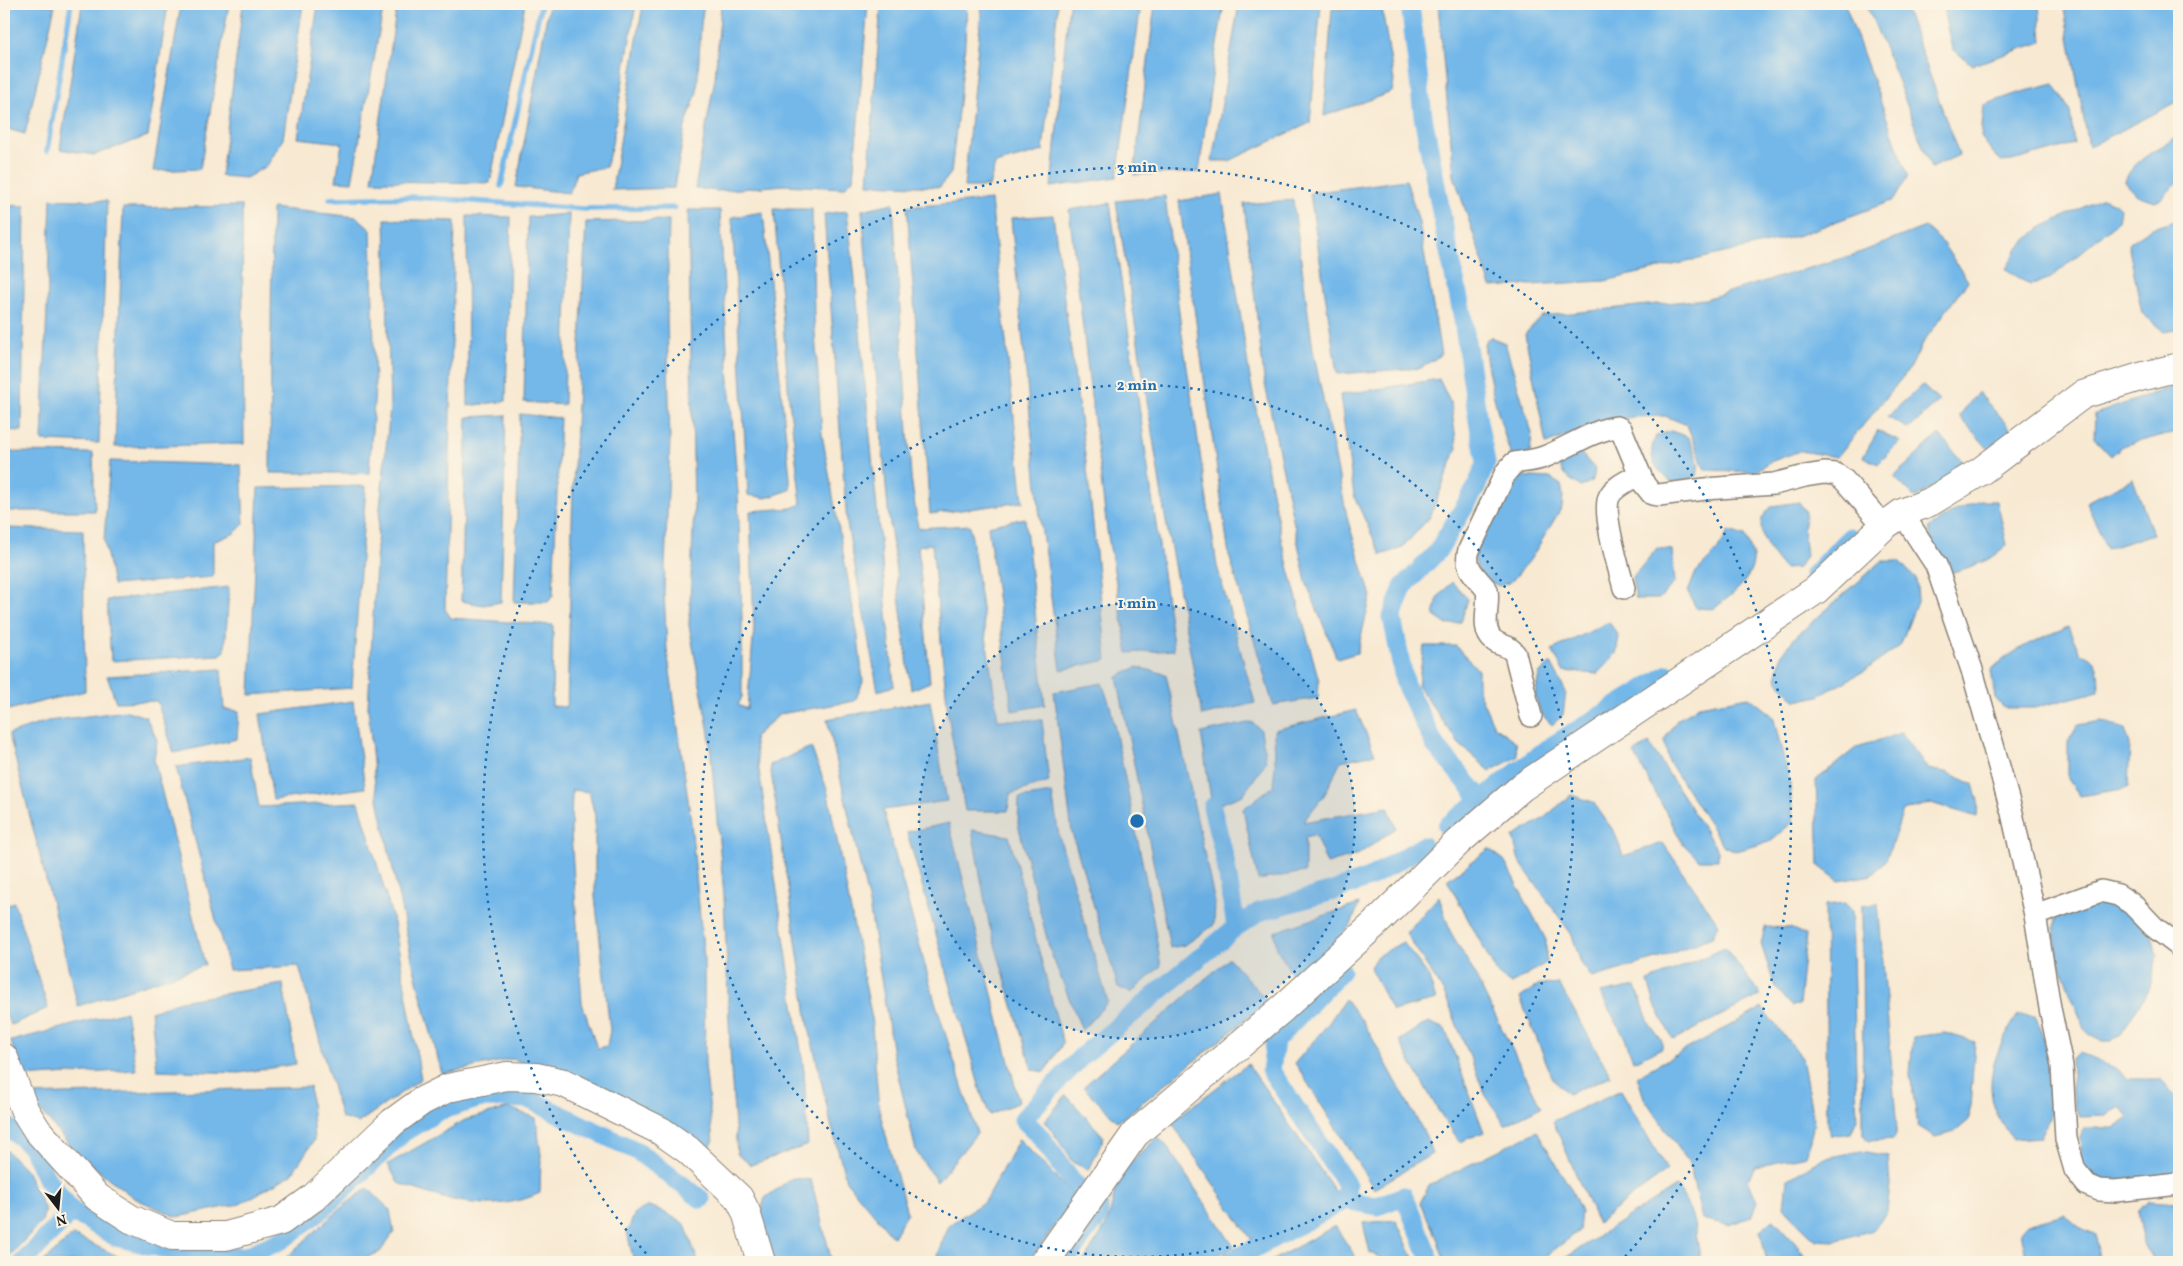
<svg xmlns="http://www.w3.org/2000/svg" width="2183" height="1266" viewBox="0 0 2183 1266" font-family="Vollkorn,serif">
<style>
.water{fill:#73b8e9;stroke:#486a82;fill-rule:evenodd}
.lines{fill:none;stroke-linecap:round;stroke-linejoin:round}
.stream{stroke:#73b8e9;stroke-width:5.5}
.canal{stroke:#73b8e9;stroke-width:19}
.street-casing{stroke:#8a8277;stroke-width:24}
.secondary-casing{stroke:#8a8277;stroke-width:30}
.street{stroke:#fff;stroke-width:21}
.secondary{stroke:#fff;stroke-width:28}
.ring{fill:none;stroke:#1f6fb2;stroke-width:2.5;stroke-dasharray:2.5 5}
.centre{fill:#1f6fb2;stroke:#fcf5e5;stroke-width:2.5}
.ring-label{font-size:15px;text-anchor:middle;font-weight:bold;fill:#1f6fb2;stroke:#fcf5e5;stroke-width:4;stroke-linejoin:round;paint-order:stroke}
</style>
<rect width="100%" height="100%" fill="#fcf5e5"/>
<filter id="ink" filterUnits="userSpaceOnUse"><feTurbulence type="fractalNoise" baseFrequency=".02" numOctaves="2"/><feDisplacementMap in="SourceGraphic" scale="10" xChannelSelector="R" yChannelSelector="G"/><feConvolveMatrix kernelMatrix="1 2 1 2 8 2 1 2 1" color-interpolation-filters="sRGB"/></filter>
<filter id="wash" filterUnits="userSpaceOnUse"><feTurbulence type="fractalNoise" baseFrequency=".0096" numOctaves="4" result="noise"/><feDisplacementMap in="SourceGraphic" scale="20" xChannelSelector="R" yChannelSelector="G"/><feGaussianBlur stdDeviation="1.12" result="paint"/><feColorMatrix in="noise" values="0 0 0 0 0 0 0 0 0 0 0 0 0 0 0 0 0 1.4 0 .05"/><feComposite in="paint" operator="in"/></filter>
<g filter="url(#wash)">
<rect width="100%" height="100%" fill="#f8e9d2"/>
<!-- water -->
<path class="water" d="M4,4H39L55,6L25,134L4,128Z
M82,4H168L148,136L94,155L60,149Z
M181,4H229L200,169L153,171Z
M243,4H303L283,139L267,166L246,178L221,176Z
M318,4H384L352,182L336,181L342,143L298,138Z
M397,4H525L490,183L372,181Z
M549,4H636L612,144L606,167L576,173L569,193L516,187Z
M643,4H704L701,24L697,92L685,127L674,188L612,190Z
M721,4H868L853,179L844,188L784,185L717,191L695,188L715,78Z
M881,4H967L964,60L951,173L940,187L868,184Z
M982,4H1058L1043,151L995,164L989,187H964Z
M1069,4H1141L1117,177L1051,187Z
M1155,4H1224L1214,62L1199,172L1134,175Z
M1239,4H1321L1310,123L1229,161H1212Z
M1438,4H1845L1908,176L1894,200L1797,236L1605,281L1491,287L1454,176Z
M1866,4H1904L1959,155L1931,168L1890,61Z
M1942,4H2039L2042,42L1973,65L1952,49Z
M2063,4H2179V101L2089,147Z
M1332,9H1382L1394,81L1392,92L1324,116Z
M2054,84L2070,111L2074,144L2012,161L2000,162L1981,137L1984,105L2018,93Z
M2179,136V181L2161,199L2154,201L2137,195L2125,182C2130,161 2162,147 2179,136Z
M1406,180L1419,222L1441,355L1420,368L1337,374L1310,193Z
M1222,194L1250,378L1282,543L1319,681L1318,698L1273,705L1229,555L1179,201Z
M1165,196L1181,328L1217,566L1255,703L1202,716L1165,516L1116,201Z
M2102,198L2115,203L2120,208L2118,221L2051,278L2030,285L2006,269L2018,248L2040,228Z
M51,199L107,201L99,443L42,441Z
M991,200L1023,502L930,514L907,207Z
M1293,200L1313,350L1348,521L1371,596L1357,653L1337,659L1306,582L1264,379L1244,204Z
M893,203L911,477L918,528L970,525L998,720H1042L1049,782L1010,794L1008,811H965L948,715L932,544L918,546L930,682L911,690L888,509L862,210Z
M1110,203L1174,650L1128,653L1107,530L1069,210Z
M4,205L25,206L22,431L4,430Z
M242,206L244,444L115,447L123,208Z
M272,208L357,217L371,229L375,388L369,473H270Z
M774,209H812L814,318L822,434L858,637L863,682L855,701L780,714L754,737L804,1071L808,1145L751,1165L737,1154L731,1070L724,895L709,733L689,625L694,507L688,210H720L728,368L738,493L742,618V697L738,705L747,709L754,628L750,511L792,508L801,504L789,399Z
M847,211L854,270L894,686L878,691L847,524L824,214Z
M763,212L790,478V490L766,498L748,495L732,217Z
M569,214L564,405L524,402L528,217Z
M1053,215L1089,485L1107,660L1061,670L1040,518L1011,218Z
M467,216L511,217L506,401L468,406Z
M385,219L455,221L445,609L451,618L553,625L552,706L567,707L573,487L586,222L669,220L667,315L670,441L664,593L667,650L690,813L704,958L705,1065L713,1142L706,1155L569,1077L512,1059L442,1074L414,969L375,785L368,707L378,528L390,408ZM572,790L589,792L595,816V897L610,1030L607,1046L597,1048L582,1003L571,833Z
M2179,220V329L2164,332L2142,313L2128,244L2152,228Z
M1925,227L1941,241L1968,281L1922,344L1911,367L1837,457L1800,451L1770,462L1755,472L1705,470L1687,425L1665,416L1632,417L1590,427L1546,444L1525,334L1542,316L1705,299L1856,254Z
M1490,337L1505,343L1532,433L1530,453L1513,461C1500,423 1489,384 1484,344Z
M1439,379L1451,404L1457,448L1430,517L1402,548L1381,555L1354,496L1340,395Z
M1922,385L1939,401L1909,429L1887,417Z
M2177,385L2179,431L2122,446L2111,456L2094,438L2095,414Z
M1978,392L2015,434L1991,452L1959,416Z
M520,414L560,418L553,596L548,602H514Z
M506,415L501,602L483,605L461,601L467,417Z
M1671,431L1688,437C1694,450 1701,462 1697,476L1685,481L1671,482C1655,467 1646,458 1656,436Z
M1878,431L1900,442L1878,464L1863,457Z
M1939,434L1961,460L1962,469L1915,498L1894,477Z
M1578,450L1595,469L1593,480L1581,487L1564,475L1556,460Z
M4,452L93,453L95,511H4Z
M110,461L241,465L244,524L235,533L213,542V577L113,585L104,540Z
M1517,476L1550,478L1561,485L1563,495L1562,507L1530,560L1511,582L1499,586L1481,578L1473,556L1506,479Z
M2133,479L2153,534L2107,549L2086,502Z
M366,486L352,688L250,695L258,488Z
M1980,501H1997L2007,545C1993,561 1970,567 1950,573L1932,549L1929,527L1956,510Z
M1799,502L1806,512L1803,529L1806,556L1798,568L1784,569C1774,557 1757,537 1762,519C1764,515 1769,509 1772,506Z
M1025,518L1045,705L1012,711L988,526Z
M4,528L83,530L85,691L4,711Z
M1729,531L1745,536C1748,543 1754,555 1753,562C1750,583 1728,598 1713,609L1696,608L1688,592L1696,572L1716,552Z
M1657,548L1672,550L1675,582L1659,599H1636L1632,578Z
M1882,561H1899L1916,579L1918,599L1900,646L1866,670L1819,696L1796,701L1776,679L1781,656L1794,638Z
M1452,582L1468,599L1461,622L1447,625L1434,616L1438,597Z
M229,587L225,651L220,655L111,661L107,600Z
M1609,622L1619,637L1616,654L1597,674L1563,671L1552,650Z
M2068,627L2080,653C2101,658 2098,674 2099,691L2034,708H2004L1995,698L1991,670C2011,650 2041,637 2068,627Z
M1424,646H1456L1478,670V691L1494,726L1516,742L1517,757L1490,771L1459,744L1418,686Z
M1551,663L1566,692L1563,715L1552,725L1541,714L1535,696L1539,674Z
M1137,667L1166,674L1215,903L1214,925L1185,945L1170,948L1117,677Z
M221,669L224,709L239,711L237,739L174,753L157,701L116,702L107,676Z
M1102,683L1110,705L1148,890L1161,966L1131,993L1118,987L1072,833L1054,692Z
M1749,697L1773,716L1790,784L1793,822L1769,842L1736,851L1724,846L1669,762L1664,740L1677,720L1699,706Z
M353,701L365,788L273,800L260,714Z
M930,701L947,801L883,810L933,995L977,1133L937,1182L916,1151L893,1054L869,904L827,719Z
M1356,710L1375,754L1341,761L1325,794L1303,822L1388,807L1396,828L1359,854L1327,864L1315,835L1305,837V872L1258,880L1243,809L1273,786L1275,765L1274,730Z
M127,711L146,717L157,740L154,760L205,965L78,1006L9,734L48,721Z
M2102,721L2125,729L2130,744L2128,788L2080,796L2068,779V742L2078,725Z
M1252,722L1261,730L1266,762L1243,795L1212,807L1201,733Z
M1902,733L1928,769L1946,772L1973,784L1978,801L1977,817L1931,803L1903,811L1887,858L1872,875L1839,881L1819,866L1816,780L1857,747Z
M1649,743L1718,851V860H1699L1683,844L1634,753Z
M811,747L827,789L871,1014L879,1110L907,1213L893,1237L846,1181L830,1120L808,1023L770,765Z
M250,757L259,807L359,802L394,923L421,1079L358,1123L341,1118L299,966L229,970L176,767Z
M1052,793L1059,836L1108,1002L1082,1030L1050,951L1018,824L1019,798Z
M1571,795L1593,802L1615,833L1623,856L1663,843L1719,925L1712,937L1663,957L1592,978L1581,963L1572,935L1519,861L1513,837L1544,818Z
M949,823L1019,1102L990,1115L982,1096L907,832Z
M972,830L1009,836L1063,1043L1045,1072L1032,1070L989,924Z
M1489,849L1504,860L1546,940V963L1511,984L1498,975L1447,880Z
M1439,896L1450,931L1471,967L1541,1107L1505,1125L1485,1094L1444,993L1406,933Z
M2112,899L2152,935L2157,956L2150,987L2120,1036L2111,1041H2101L2089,1035L2084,1028C2073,997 2050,950 2055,918L2059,914Z
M14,902L48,1008L11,1025L4,1013V907Z
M1845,903L1852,910L1857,1119L1851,1133L1831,1136L1827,1124L1825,905Z
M1878,903L1897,1130L1894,1139L1868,1141L1863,1134L1862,906Z
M1359,904L1351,925L1296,981L1277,949L1274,932Z
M1765,927L1790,928L1806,935L1799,1005L1792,1006L1775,987L1761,944Z
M1403,942L1428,975L1436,1000L1392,1011L1370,967L1377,956Z
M1725,948L1761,995L1673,1040L1655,1005L1648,981Z
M1229,958L1268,1002L1118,1122L1083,1087Z
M283,984L296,1064L239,1073L157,1070L151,1011L180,1001Z
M1559,984L1611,1076L1568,1094L1554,1081L1520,998L1538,985Z
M1636,986L1649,1023L1662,1041V1048L1633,1061L1625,1038L1600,993Z
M1345,999L1364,1023L1426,1136L1432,1154L1374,1189L1295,1063L1328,1024Z
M1762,1008L1802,1058L1814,1124L1806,1156L1755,1167L1748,1180L1757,1201L1751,1217L1728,1225L1702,1219L1689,1163L1644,1098L1637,1076Z
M126,1011L136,1070L21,1077L11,1041Z
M2018,1015L2036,1016L2049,1057L2051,1087L2052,1111L2041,1137L2013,1139C2008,1132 2001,1124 1998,1116C1981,1082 1998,1044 2018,1015Z
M1428,1022L1445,1029L1484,1132L1460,1142L1438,1110L1399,1041Z
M1945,1033L1975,1042L1969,1120L1955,1132L1935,1137L1918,1126L1910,1074L1913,1037Z
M2079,1053L2115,1068L2128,1079H2161L2176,1097L2179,1116V1172L2129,1183L2094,1181L2082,1167L2080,1138L2084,1128H2115L2130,1118L2121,1107L2106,1115L2080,1116L2074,1106L2071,1059Z
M1248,1064L1337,1194L1271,1236L1251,1239L1171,1122Z
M310,1087L314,1140L292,1174L240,1204L177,1217L134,1198L77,1154L27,1095Z
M1621,1090L1667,1170L1597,1223L1553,1121Z
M1066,1095L1104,1137L1089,1170L1074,1163L1045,1121Z
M509,1108L536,1118L541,1155L540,1193C493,1215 444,1200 398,1183L388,1164L465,1120Z
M1537,1131L1572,1191L1581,1211L1579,1231L1538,1262H1445L1437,1238L1420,1203L1429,1185Z
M1158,1137L1166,1145L1234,1247L1205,1262H1083L1108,1222L1119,1173Z
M1019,1139L1075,1197L1029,1262H941L937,1254L949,1225L985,1201Z
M4,1148L26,1170L45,1210L42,1221L4,1262Z
M1861,1151L1888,1156L1890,1185L1887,1211L1873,1230L1834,1241L1816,1240L1800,1225L1784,1207L1787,1180L1821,1159Z
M792,1178L811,1180L832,1262H768L757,1225L765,1198Z
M1676,1186C1696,1212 1695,1232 1701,1262H1559Z
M368,1188L390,1210L394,1232L380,1252L357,1262H281L342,1207Z
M2148,1201L2179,1203V1262H2155L2144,1243L2138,1212Z
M649,1206L660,1210L685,1224L698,1262H634L627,1232L635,1213Z
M2064,1214L2079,1227L2096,1235L2099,1262H2026L2020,1232L2027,1224Z
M1773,1219L1796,1244L1805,1257L1804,1262H1767L1760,1231Z
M1396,1220L1415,1262H1390L1370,1253L1363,1223Z
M1335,1226L1359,1262H1269Z
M73,1235L130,1262H43Z"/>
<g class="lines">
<!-- stream -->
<path class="stream" d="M47,151L71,4
M501,186L541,4
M330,199L416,197L584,209L674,208"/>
<!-- canal -->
<path class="canal" d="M1410,4L1423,116L1446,238L1462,313L1478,421L1486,462L1476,488L1437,552L1403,587L1392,617L1405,684L1435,745L1481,799
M1814,574L1850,537
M1212,807L1225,859L1236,927
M1447,826L1548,748L1668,674
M1341,971L1275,1041L1271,1071L1347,1185L1345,1200
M6,1125L32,1147L46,1178L72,1211L116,1237L194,1256H246L282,1240L325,1207L404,1132L439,1111L481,1098L528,1099L637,1151L701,1199
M23,1262L72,1211
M1066,1262L1083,1235L1099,1217V1204L1074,1183L1040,1136L1023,1119L1081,1057L1236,927L1259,912L1333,891L1369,878L1423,846
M1229,1262L1345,1200L1377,1206L1404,1196L1431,1262"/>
</g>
</g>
<g filter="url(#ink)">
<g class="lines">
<defs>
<path id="street" d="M1902,513L1936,565L1972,670L2012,813L2035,915L2050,1008L2062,1066L2066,1139L2075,1170L2087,1185L2099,1190L2115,1191L2179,1184
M1624,588C1619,569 1602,513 1609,497C1614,486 1630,480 1640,474
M1531,716L1515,654C1509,644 1501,647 1493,640C1480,629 1490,605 1487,590C1477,577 1463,568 1469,550L1506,472L1514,463C1524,461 1534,461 1544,457C1568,448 1592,430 1617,427L1621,429L1644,484L1652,494L1659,495L1705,489L1774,484L1805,476L1824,473L1836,474L1844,480L1884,526
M2035,915L2101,891L2118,895L2132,904L2154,927L2179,946"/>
<path id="secondary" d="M4,1058L25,1111L37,1130L97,1197L131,1219L172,1236H226L281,1221L313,1198L393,1122L422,1101L448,1088L507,1076L536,1077L564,1083L661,1131L688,1150L739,1198L746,1212L761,1262
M1045,1262L1135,1134L1283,1008L1378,921L1458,842L1522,787L1816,590L1884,526L1902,513L1930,502L1981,471L2082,395L2140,377L2179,367"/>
</defs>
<!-- street casing -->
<use href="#street" class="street-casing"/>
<!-- secondary casing -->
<use href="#secondary" class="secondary-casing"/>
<!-- street -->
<use href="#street" class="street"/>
<!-- secondary -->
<use href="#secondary" class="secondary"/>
</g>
</g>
<!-- distance rings -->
<circle cx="1137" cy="821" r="218" fill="#1f6fb2" fill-opacity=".12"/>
<g class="ring">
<circle cx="1137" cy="821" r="218"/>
<circle cx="1137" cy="821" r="436"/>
<path d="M651 1259A654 654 0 1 1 1623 1259"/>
</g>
<circle cx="1137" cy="821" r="8" class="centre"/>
<g class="ring-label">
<text x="1137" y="172">3 min</text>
<text x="1137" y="390">2 min</text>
<text x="1137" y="608">1 min</text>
</g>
<!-- margin -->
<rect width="2183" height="1266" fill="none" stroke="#fcf5e5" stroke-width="20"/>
<!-- north arrow -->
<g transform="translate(58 1208) rotate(164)" stroke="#fcf5e5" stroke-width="4" paint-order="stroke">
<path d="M0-4L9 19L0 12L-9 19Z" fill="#1c1c1c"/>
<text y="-8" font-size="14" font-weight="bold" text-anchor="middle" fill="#1c1c1c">N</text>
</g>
</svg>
